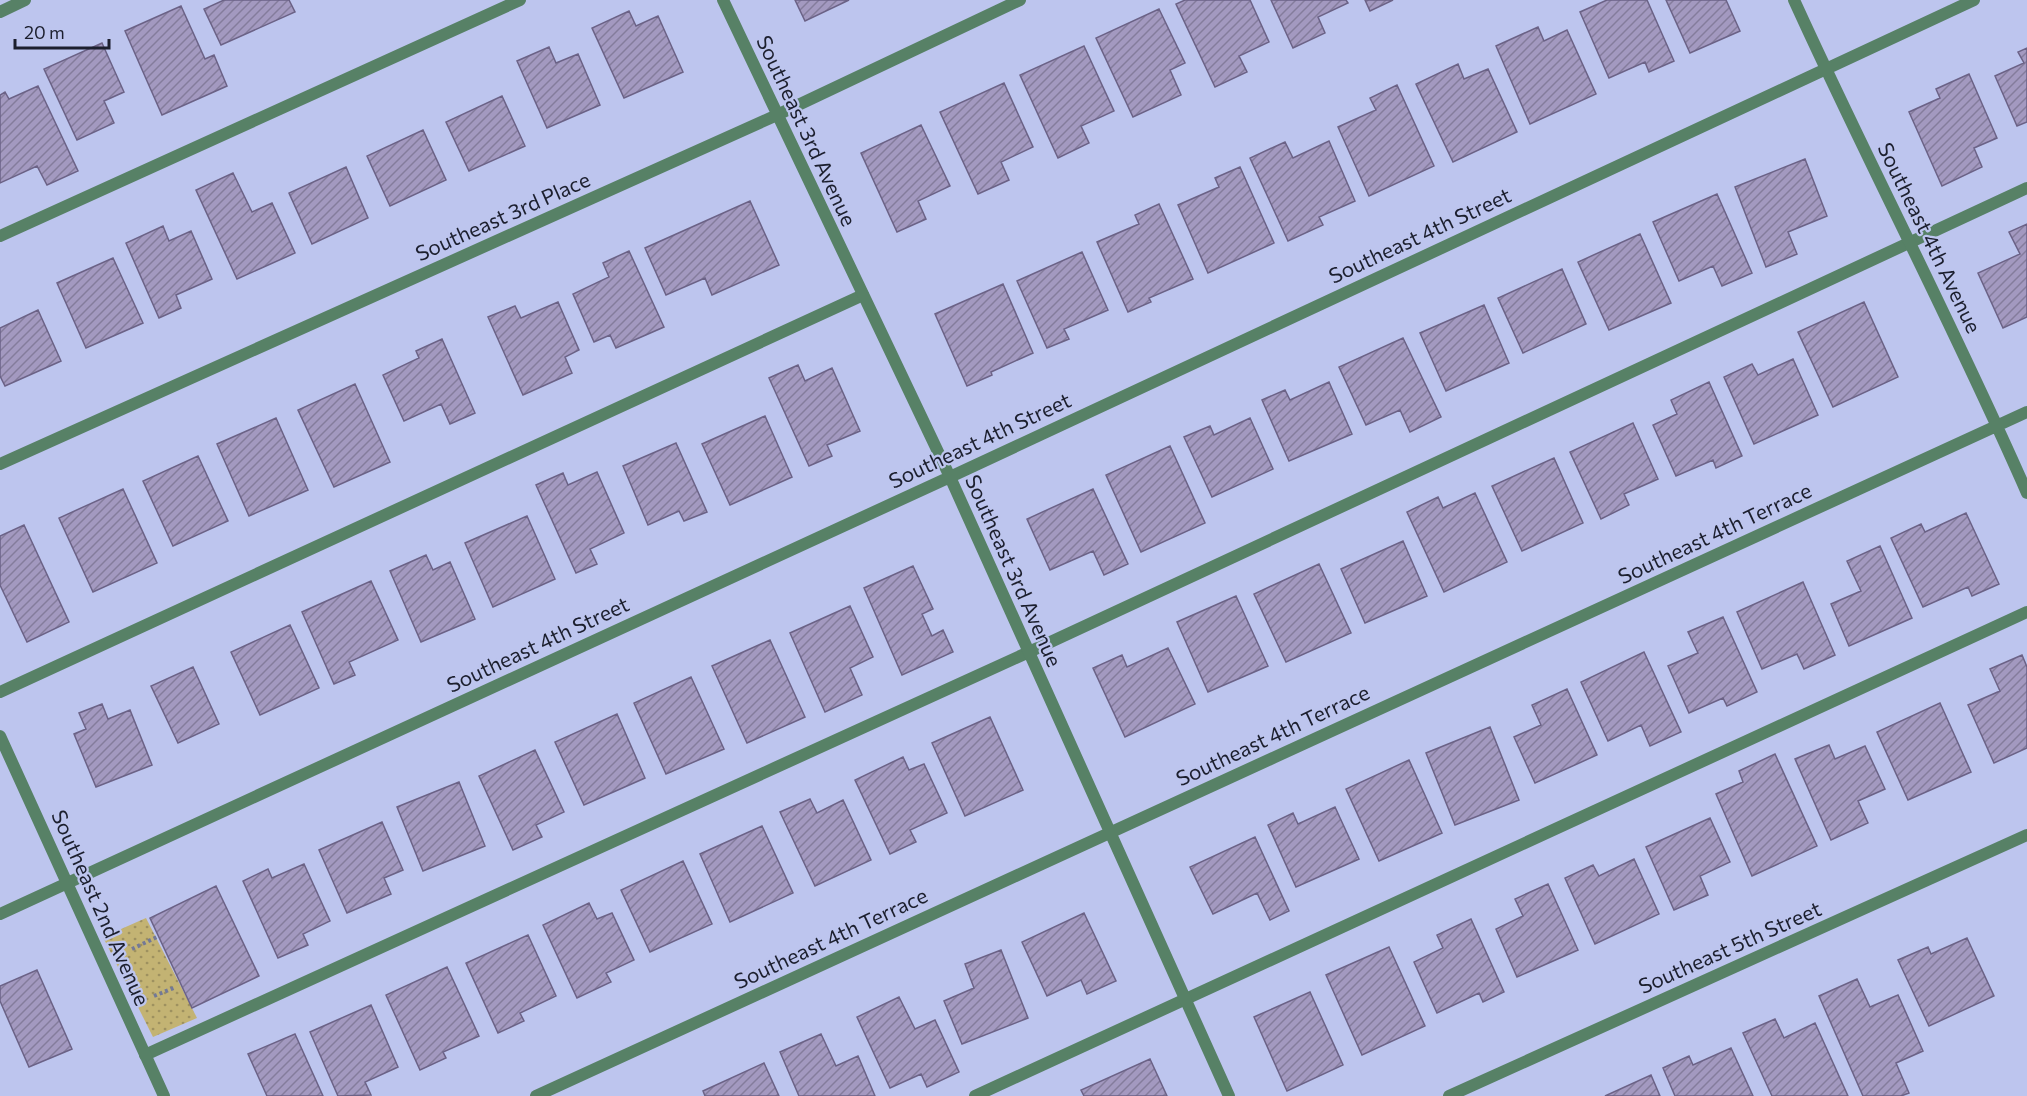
<svg xmlns="http://www.w3.org/2000/svg" width="2027" height="1096" viewBox="0 0 2027 1096" font-family="Commissioner,sans-serif">
<style>
.grass{fill:url(#grass-dots)}
.building{fill:url(#building-hatch);stroke:#6b6286;stroke-width:1.5}
.lines{fill:none;stroke-linecap:round;stroke-linejoin:round}
.path{stroke:#737996;stroke-width:4;stroke-dasharray:3 3;stroke-linecap:butt}
.lane{stroke:#578166;stroke-width:12}
.street{stroke:#578166;stroke-width:12}
.labels{text-anchor:middle;stroke-width:4.5;stroke-linejoin:round;paint-order:stroke}
.street-label{font-size:21px;fill:#1c1f2e;stroke:#bdc5ee}
</style>
<defs>
<pattern id="grass-dots" width="8" height="8" patternUnits="userSpaceOnUse" patternTransform="scale(1.5)"><rect width="8" height="8" fill="#c3b373"/><path d="M2 2h.1M6 6h.1" fill="none" stroke="#9e915f" stroke-width="1.8" stroke-linecap="round"/></pattern>
<pattern id="building-hatch" width="6" height="6" patternUnits="userSpaceOnUse" patternTransform="scale(1.5)"><rect width="6" height="6" fill="#a399c0"/><path d="M-1 1l2-2M0 6l6-6M5 7l2-2" fill="none" stroke="#847c9c"/></pattern>
</defs>
<rect width="100%" height="100%" fill="#bdc5ee"/>
<!-- grass -->
<path class="grass" d="M146,918L197,1018L153,1037L103,937Z"/>
<!-- building -->
<path class="building" d="M224,0H289L295,12L221,45L204,9Z
M795,0H849L805,21Z
M1185,0H1250L1269,42L1239,56L1247,72L1215,87L1176,4Z
M1271,0H1346L1348,3L1318,17L1325,33L1293,48Z
M1365,0H1393L1370,11Z
M1607,0H1647L1674,61L1649,72L1645,62L1609,78L1580,12Z
M1666,0H1726L1740,31L1690,53Z
M181,6L205,59L214,55L227,86L162,115L125,31Z
M1159,9L1185,63L1170,70L1181,95L1133,117L1096,38Z
M629,11L636,26L658,16L683,72L624,98L592,28Z
M1538,27L1544,41L1567,30L1596,94L1530,124L1496,46Z
M102,43L124,92L104,101L114,123L77,140L44,69Z
M1084,46L1114,111L1081,126L1089,143L1058,158L1020,75Z
M549,47L556,63L578,54L600,105L547,128L517,61Z
M2027,48V122L2017,126L1995,76L2024,63L2018,52Z
M1458,64L1464,79L1488,69L1517,132L1453,162L1416,84Z
M1969,74L1997,138L1974,148L1982,167L1942,186L1909,112L1940,98L1936,89Z
M1004,83L1033,147L1001,162L1009,180L978,194L940,112Z
M1397,85L1434,166L1369,196L1338,127L1376,110L1370,98Z
M38,86L78,171L47,185L37,166L0,183V95L5,92L9,99Z
M502,96L525,146L469,171L446,122Z
M921,125L950,186L918,201L926,219L897,232L861,153Z
M423,130L446,180L390,206L367,156Z
M1329,141L1355,201L1319,217L1323,225L1288,241L1250,158L1285,142L1293,158Z
M1805,159L1827,216L1788,232L1797,254L1766,267L1735,187Z
M346,167L368,218L312,244L289,193Z
M1240,167L1274,243L1208,273L1178,205L1219,187L1215,178Z
M233,173L252,212L272,203L295,253L237,279L196,190Z
M1717,194L1752,273L1722,286L1713,266L1679,281L1653,222Z
M750,201L779,265L712,295L705,278L666,295L645,248Z
M1159,204L1193,279L1149,298L1151,302L1128,312L1097,242L1139,224L1135,215Z
M2027,224V317L2003,328L1978,273L2020,254L2009,232Z
M163,226L169,241L191,231L212,279L176,295L181,308L159,318L126,243Z
M1640,234L1671,303L1609,330L1578,262Z
M629,251L664,327L616,348L610,335L594,342L573,294L609,277L603,263Z
M1082,252L1108,310L1064,329L1069,339L1047,348L1017,281Z
M113,258L143,323L86,348L57,283Z
M1562,269L1586,324L1523,353L1498,298Z
M1003,284L1033,353L991,372L992,375L967,386L935,314Z
M558,302L579,350L565,357L572,373L523,395L488,317L515,306L521,318Z
M1864,302L1898,377L1833,407L1798,332Z
M1484,305L1509,363L1446,391L1420,333Z
M38,310L61,361L5,386L0,376V328Z
M1403,338L1441,417L1410,432L1400,410L1366,425L1339,367Z
M442,339L475,413L450,424L441,404L404,421L383,375L419,358L416,351Z
M1793,359L1818,415L1754,444L1724,377L1752,364L1758,375Z
M798,365L805,381L832,368L860,431L827,445L832,456L809,466L769,378Z
M1329,382L1352,434L1289,461L1262,400L1285,390L1290,400Z
M1709,382L1742,456L1716,468L1713,460L1676,476L1653,425L1677,414L1671,400Z
M355,384L390,462L334,487L298,410Z
M765,416L792,477L730,505L702,444Z
M276,418L308,490L249,516L217,444Z
M1250,418L1273,469L1212,497L1184,437L1210,426L1214,435Z
M1633,423L1658,479L1624,494L1629,505L1601,519L1570,452Z
M676,443L707,512L684,521L679,511L648,525L623,466Z
M1170,446L1205,523L1141,552L1106,475Z
M198,456L228,521L173,546L143,481Z
M1554,458L1583,523L1522,551L1492,486Z
M597,472L624,533L590,549L597,564L576,573L536,485L563,473L568,485Z
M123,489L157,563L93,592L59,518Z
M1093,489L1128,564L1104,575L1093,551L1050,570L1027,519Z
M1475,493L1507,562L1444,592L1407,512L1438,497L1443,508Z
M1966,513L1999,584L1972,596L1968,587L1923,607L1891,538L1921,524L1925,532Z
M527,516L555,579L493,607L465,543Z
M24,525L69,622L27,642L0,585V536Z
M1403,541L1427,596L1365,623L1341,569Z
M1880,546L1912,618L1849,646L1831,604L1861,591L1847,561Z
M426,555L433,570L450,562L475,619L421,642L390,571Z
M1319,564L1351,633L1286,662L1254,594Z
M913,566L933,609L922,614L932,636L943,630L953,652L902,675L864,588Z
M371,581L398,640L349,662L355,675L334,684L302,612Z
M1803,582L1835,655L1804,669L1797,654L1762,669L1737,612Z
M1236,596L1268,666L1208,692L1177,622Z
M850,606L873,657L850,668L862,695L825,712L790,633Z
M1723,617L1757,692L1727,706L1723,698L1689,713L1668,666L1698,653L1688,632Z
M290,625L319,688L260,715L231,652Z
M770,640L805,717L747,743L712,666Z
M1168,648L1195,704L1125,737L1093,668L1122,655L1127,667Z
M1644,652L1681,732L1650,746L1641,725L1608,741L1581,682Z
M2022,655L2027,667V748L1994,763L1968,705L2000,691L1990,669Z
M193,667L219,724L178,743L151,686Z
M691,677L724,749L666,774L634,703Z
M1567,689L1597,755L1535,783L1514,737L1541,725L1532,705Z
M1940,703L1971,772L1908,800L1877,732Z
M102,704L108,719L130,710L152,765L96,787L74,734L86,729L79,713Z
M617,714L645,778L584,805L555,742Z
M990,717L1023,790L965,816L932,743Z
M1490,727L1519,800L1455,825L1426,753Z
M1829,745L1835,759L1865,746L1885,789L1858,801L1868,823L1831,840L1795,759Z
M535,750L564,812L536,825L542,837L513,850L479,776Z
M1775,754L1817,846L1752,876L1716,794L1743,782L1739,771Z
M903,757L909,770L924,764L947,813L910,830L916,842L890,854L855,780Z
M1409,760L1442,833L1379,861L1346,789Z
M459,782L485,846L423,871L397,807Z
M810,799L817,813L843,800L871,860L815,886L780,812Z
M1335,807L1359,859L1296,887L1268,825L1293,813L1298,824Z
M1710,818L1730,862L1700,876L1708,895L1674,910L1646,847Z
M382,822L403,870L384,878L391,894L347,913L319,850Z
M762,826L793,893L730,922L700,854Z
M1255,837L1289,911L1270,920L1257,893L1213,914L1190,867Z
M1634,859L1659,914L1595,944L1565,878L1593,865L1599,876Z
M683,861L712,924L650,952L621,890Z
M304,864L330,921L303,934L308,945L278,958L243,881L268,869L272,878Z
M1548,884L1578,950L1517,977L1496,929L1523,916L1515,899Z
M216,886L259,976L192,1008L150,918Z
M589,903L597,919L612,913L634,960L606,973L611,982L577,998L543,925Z
M1084,913L1116,981L1087,994L1081,980L1047,996L1022,942Z
M1471,919L1504,992L1483,1002L1479,993L1437,1013L1414,962L1443,948L1437,935Z
M528,935L556,996L520,1013L524,1021L498,1033L466,963Z
M1967,938L1994,996L1929,1026L1898,960L1928,947L1931,954Z
M1389,947L1425,1026L1362,1055L1326,975Z
M1001,950L1028,1018L962,1044L944,1001L974,988L965,964Z
M447,967L479,1036L443,1052L446,1058L420,1070L386,995Z
M37,970L72,1049L29,1067L0,1001V986Z
M1857,979L1870,1007L1898,995L1923,1051L1896,1063L1909,1093L1901,1096H1863L1819,996Z
M1310,992L1343,1065L1287,1091L1254,1017Z
M899,997L915,1029L935,1020L959,1072L927,1087L921,1074L890,1088L857,1017Z
M371,1005L398,1067L365,1082L371,1095L338,1096L310,1032Z
M1775,1019L1784,1038L1815,1023L1848,1096H1772L1743,1033Z
M295,1034L323,1096H267L248,1054Z
M821,1034L836,1066L858,1056L875,1096H799L780,1052Z
M1731,1048L1753,1096H1675L1663,1068L1689,1056L1693,1065Z
M1150,1059L1167,1096H1084L1081,1090Z
M764,1063L779,1096H705L703,1091Z
M1651,1075L1660,1096H1605Z"/>
<g class="lines">
<!-- path -->
<path class="path" d="M132,949L157,937
M154,996L176,987"/>
<!-- lane -->
<path class="lane" d="M0,236L520,0
M0,692L863,295
M145,1055L1029,652L2027,188
M975,1096L2027,612"/>
<!-- street -->
<path class="street" d="M723,0L950,477L1229,1096
M1794,0C1869,165 1954,326 2027,493
M0,12L25,0
M0,464L777,115L1020,0
M0,736L164,1096
M0,914L950,477L1974,0
M536,1096L2027,412
M1449,1096L2027,835"/>
</g>
<g class="labels">
<!-- street labels -->
<g class="street-label">
<text transform="translate(806 131) rotate(65)" y="7">Southeast 3rd Avenue</text>
<text transform="translate(503 217) rotate(-24)" y="7">Southeast 3rd Place</text>
<text transform="translate(1420 236) rotate(-25)" y="7">Southeast 4th Street</text>
<text transform="translate(1929 238) rotate(64)" y="7">Southeast 4th Avenue</text>
<text transform="translate(980 441) rotate(-25)" y="7">Southeast 4th Street</text>
<text transform="translate(1715 534) rotate(-25)" y="7">Southeast 4th Terrace</text>
<text transform="translate(1013 571) rotate(66)" y="7">Southeast 3rd Avenue</text>
<text transform="translate(538 645) rotate(-25)" y="7">Southeast 4th Street</text>
<text transform="translate(1273 736) rotate(-25)" y="7">Southeast 4th Terrace</text>
<text transform="translate(100 908) rotate(66)" y="7">Southeast 2nd Avenue</text>
<text transform="translate(831 939) rotate(-25)" y="7">Southeast 4th Terrace</text>
<text transform="translate(1730 948) rotate(-24)" y="7">Southeast 5th Street</text>
</g>
</g>
<!-- scale -->
<path d="M15 39v9h94v-9" fill="none" stroke="#1c1f2e" stroke-width="3"/>
<text x="24" y="39" font-size="18" fill="#1c1f2e" stroke="#bdc5ee" stroke-width="4.5" paint-order="stroke">20 m</text>
</svg>
